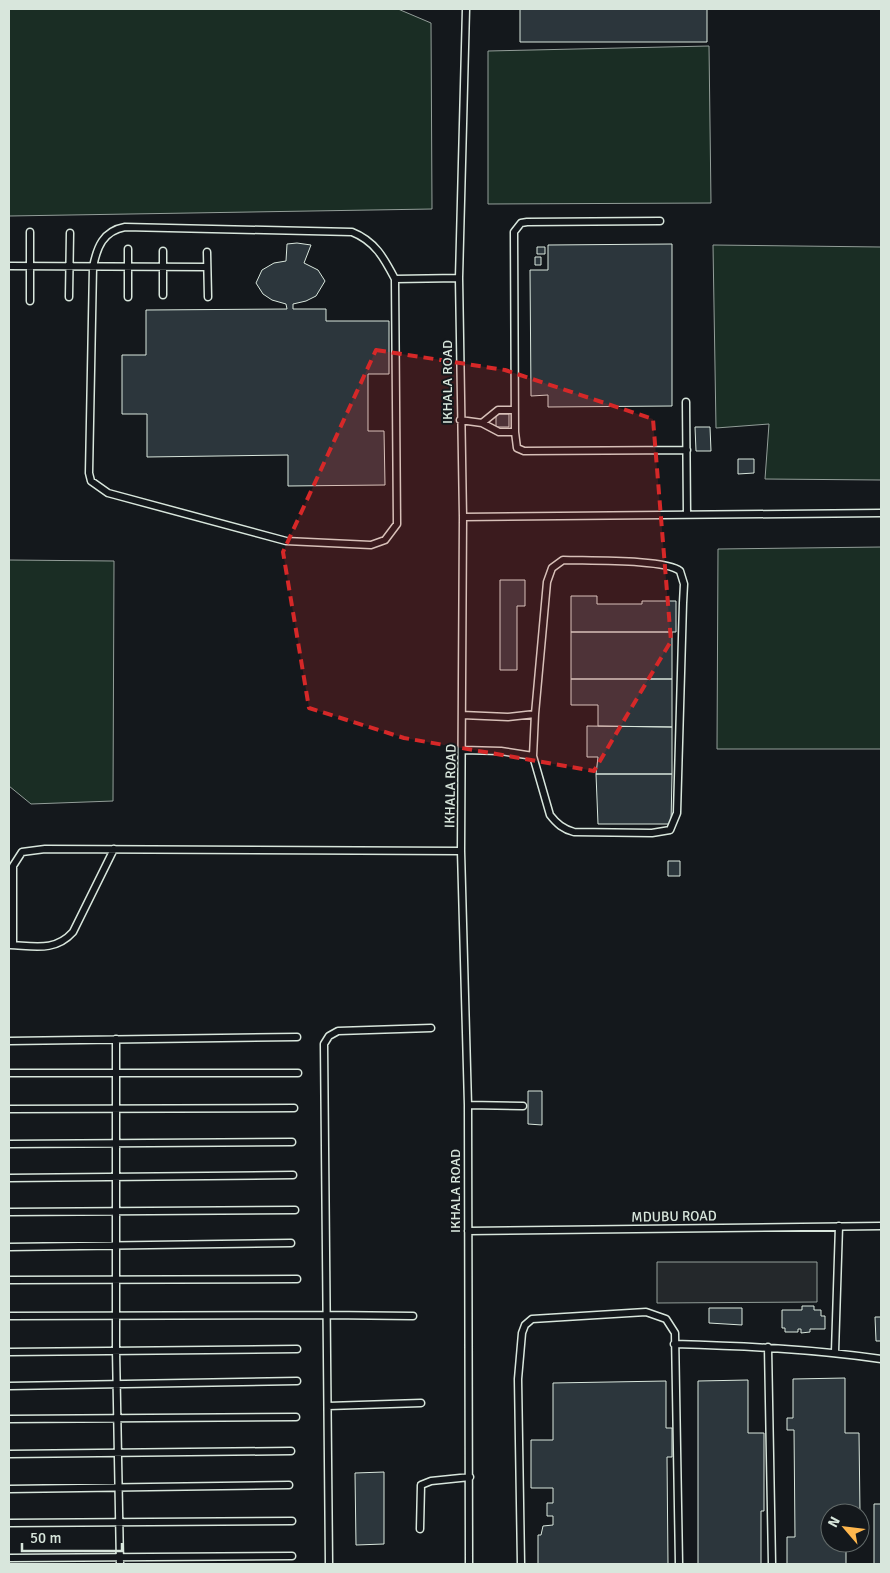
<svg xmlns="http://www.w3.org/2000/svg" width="890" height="1573" viewBox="0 0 890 1573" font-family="Signika,sans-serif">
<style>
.green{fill:#1a2d24;stroke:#939e99}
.parking{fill:#24282b;stroke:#939e99}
.building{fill:#2c363c;stroke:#d8e6dc}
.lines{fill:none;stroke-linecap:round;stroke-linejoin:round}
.service-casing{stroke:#d8e6dc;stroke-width:9}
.service{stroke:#14181c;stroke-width:6}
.marked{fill:#d62828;fill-opacity:0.2;stroke:#d62828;stroke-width:4;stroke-dasharray:10 6;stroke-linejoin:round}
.labels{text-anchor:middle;stroke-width:4;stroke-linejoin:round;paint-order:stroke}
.street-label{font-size:14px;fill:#d8e6dc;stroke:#14181c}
</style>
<rect width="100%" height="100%" fill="#14181c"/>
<!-- green -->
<path class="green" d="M9,9H398L431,23L432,209L9,216Z
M709,46L711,203L488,204V51Z
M713,245L881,247V480L765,479L769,424L716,428Z
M881,547V749H717L718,549Z
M9,560L114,561L113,801L31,804L9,786Z"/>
<!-- parking -->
<path class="parking" d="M657,1262H817V1302L657,1303Z"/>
<!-- building -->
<path class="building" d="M520,9H707V42H520Z
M297,243L311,245L304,263L318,270L325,281L316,296L306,301L293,304V309H326V321H389V374H368V431H384L385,485L288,486V455L147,457V414H122V355H146V310L287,309L286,304L272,300L263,294L256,283L262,270L274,263L286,261L287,244Z
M672,244V406L548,407V395L531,396L530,270H548V245Z
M537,247H545V254H537Z
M535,257H541V265H535Z
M496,414H509V427H496Z
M695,427H710L711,451H696Z
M738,459H754V473L738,474Z
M500,580H525V606H517V670H500Z
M571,596H597V604H642V601H676V632H571Z
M571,632H672V679H571Z
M571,679H672V727L598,726V705H571Z
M587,726L672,727V774H596L598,757H587Z
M596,774H672L671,824H598Z
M668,861H680V876H668Z
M528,1091H542V1125L528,1124Z
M802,1306H814V1310H821V1316H825V1329H810V1332L801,1333V1329H798V1332H785V1328H782V1310H802Z
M709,1308H742V1325L709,1323Z
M875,1317H881V1341H876Z
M845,1378V1433H859L860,1513H830V1543H846V1564H787V1537H795L794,1430H787V1418H793V1379Z
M748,1380V1433H764V1511H761V1564H698V1381Z
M666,1381V1428H672V1457H667L668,1564H538V1535H541L543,1526L553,1525V1516H547V1503H553V1488H531V1440H553V1383Z
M384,1472V1544L356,1545L355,1473Z
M874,1504H881V1564H874Z"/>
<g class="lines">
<defs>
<path id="service" d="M466,9L459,278L463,517L461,851L468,1105L469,1564
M660,221L527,222L521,223L514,232L515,432L517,448L524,451L687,450
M125,227L352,232C375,241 384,258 395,279L397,524L385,540L371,545L286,541L108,493L91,481L89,473L93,267C97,247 103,231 125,227Z
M163,251V295
M207,252L208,297
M9,266L207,267
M395,279L459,278
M69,297L70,233
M128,297V249
M30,301V232
M686,402L687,514
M460,420L482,423L499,432H515
M482,423L498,410H514
M463,517L881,513
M462,715L508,717L535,714L547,582L552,568L563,560C586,561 666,559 680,571L684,584L683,603L677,813L670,830L652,833L574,832C563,829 557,824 550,815L533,756L535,714
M463,750L501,751L533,756
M10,945C34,946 55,952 73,932L114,849
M13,945V866L22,852L45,849L461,851
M116,1039V1350L120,1564
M9,1041L297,1037
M9,1073H298
M468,1105L523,1106
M9,1109L294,1108
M9,1144L292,1142
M9,1178L293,1175
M9,1212L295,1210
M468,1231L881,1226
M9,1247L291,1243
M9,1280L297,1279
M9,1316L327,1315L413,1316
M674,1344C744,1346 812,1349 881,1359
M768,1347L772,1564
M9,1352L297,1349
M835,1352L839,1226
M9,1386L297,1381
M328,1406L421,1403
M9,1419L296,1417
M9,1454L291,1451
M9,1489L289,1485
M9,1523L292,1521
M420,1529L421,1485L431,1481L470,1477
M9,1558L292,1556
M329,1564L324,1044L329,1036L338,1031L431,1028
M521,1564L518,1379L522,1333L525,1325L532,1319L646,1312L666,1319L675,1333L679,1564"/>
</defs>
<!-- service casing -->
<use href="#service" class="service-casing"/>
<!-- service -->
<use href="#service" class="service"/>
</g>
<!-- marked area -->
<path class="marked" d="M376,350L505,370L653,419L671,641L594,771L404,738L309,708L283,552Z"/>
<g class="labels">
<!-- street labels -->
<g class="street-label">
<text transform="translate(447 382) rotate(-90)" y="5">IKHALA ROAD</text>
<text transform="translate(450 786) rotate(-89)" y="5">IKHALA ROAD</text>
<text transform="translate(455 1191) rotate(-90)" y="5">IKHALA ROAD</text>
<text transform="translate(674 1216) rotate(-1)" y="5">MDUBU ROAD</text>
</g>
</g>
<!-- border -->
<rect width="890" height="1573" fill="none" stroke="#d8e6dc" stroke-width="20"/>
<!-- north arrow -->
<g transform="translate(845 1528) rotate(298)"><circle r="24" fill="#14181c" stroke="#626a69"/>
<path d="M0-4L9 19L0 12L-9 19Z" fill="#ffb74d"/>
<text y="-8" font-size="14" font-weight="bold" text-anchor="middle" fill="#d8e6dc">N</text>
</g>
<!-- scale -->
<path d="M22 1543v8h100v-8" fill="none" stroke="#d8e6dc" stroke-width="2.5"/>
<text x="30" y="1543" font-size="15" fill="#d8e6dc" stroke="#14181c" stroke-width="4" paint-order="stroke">50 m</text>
</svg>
